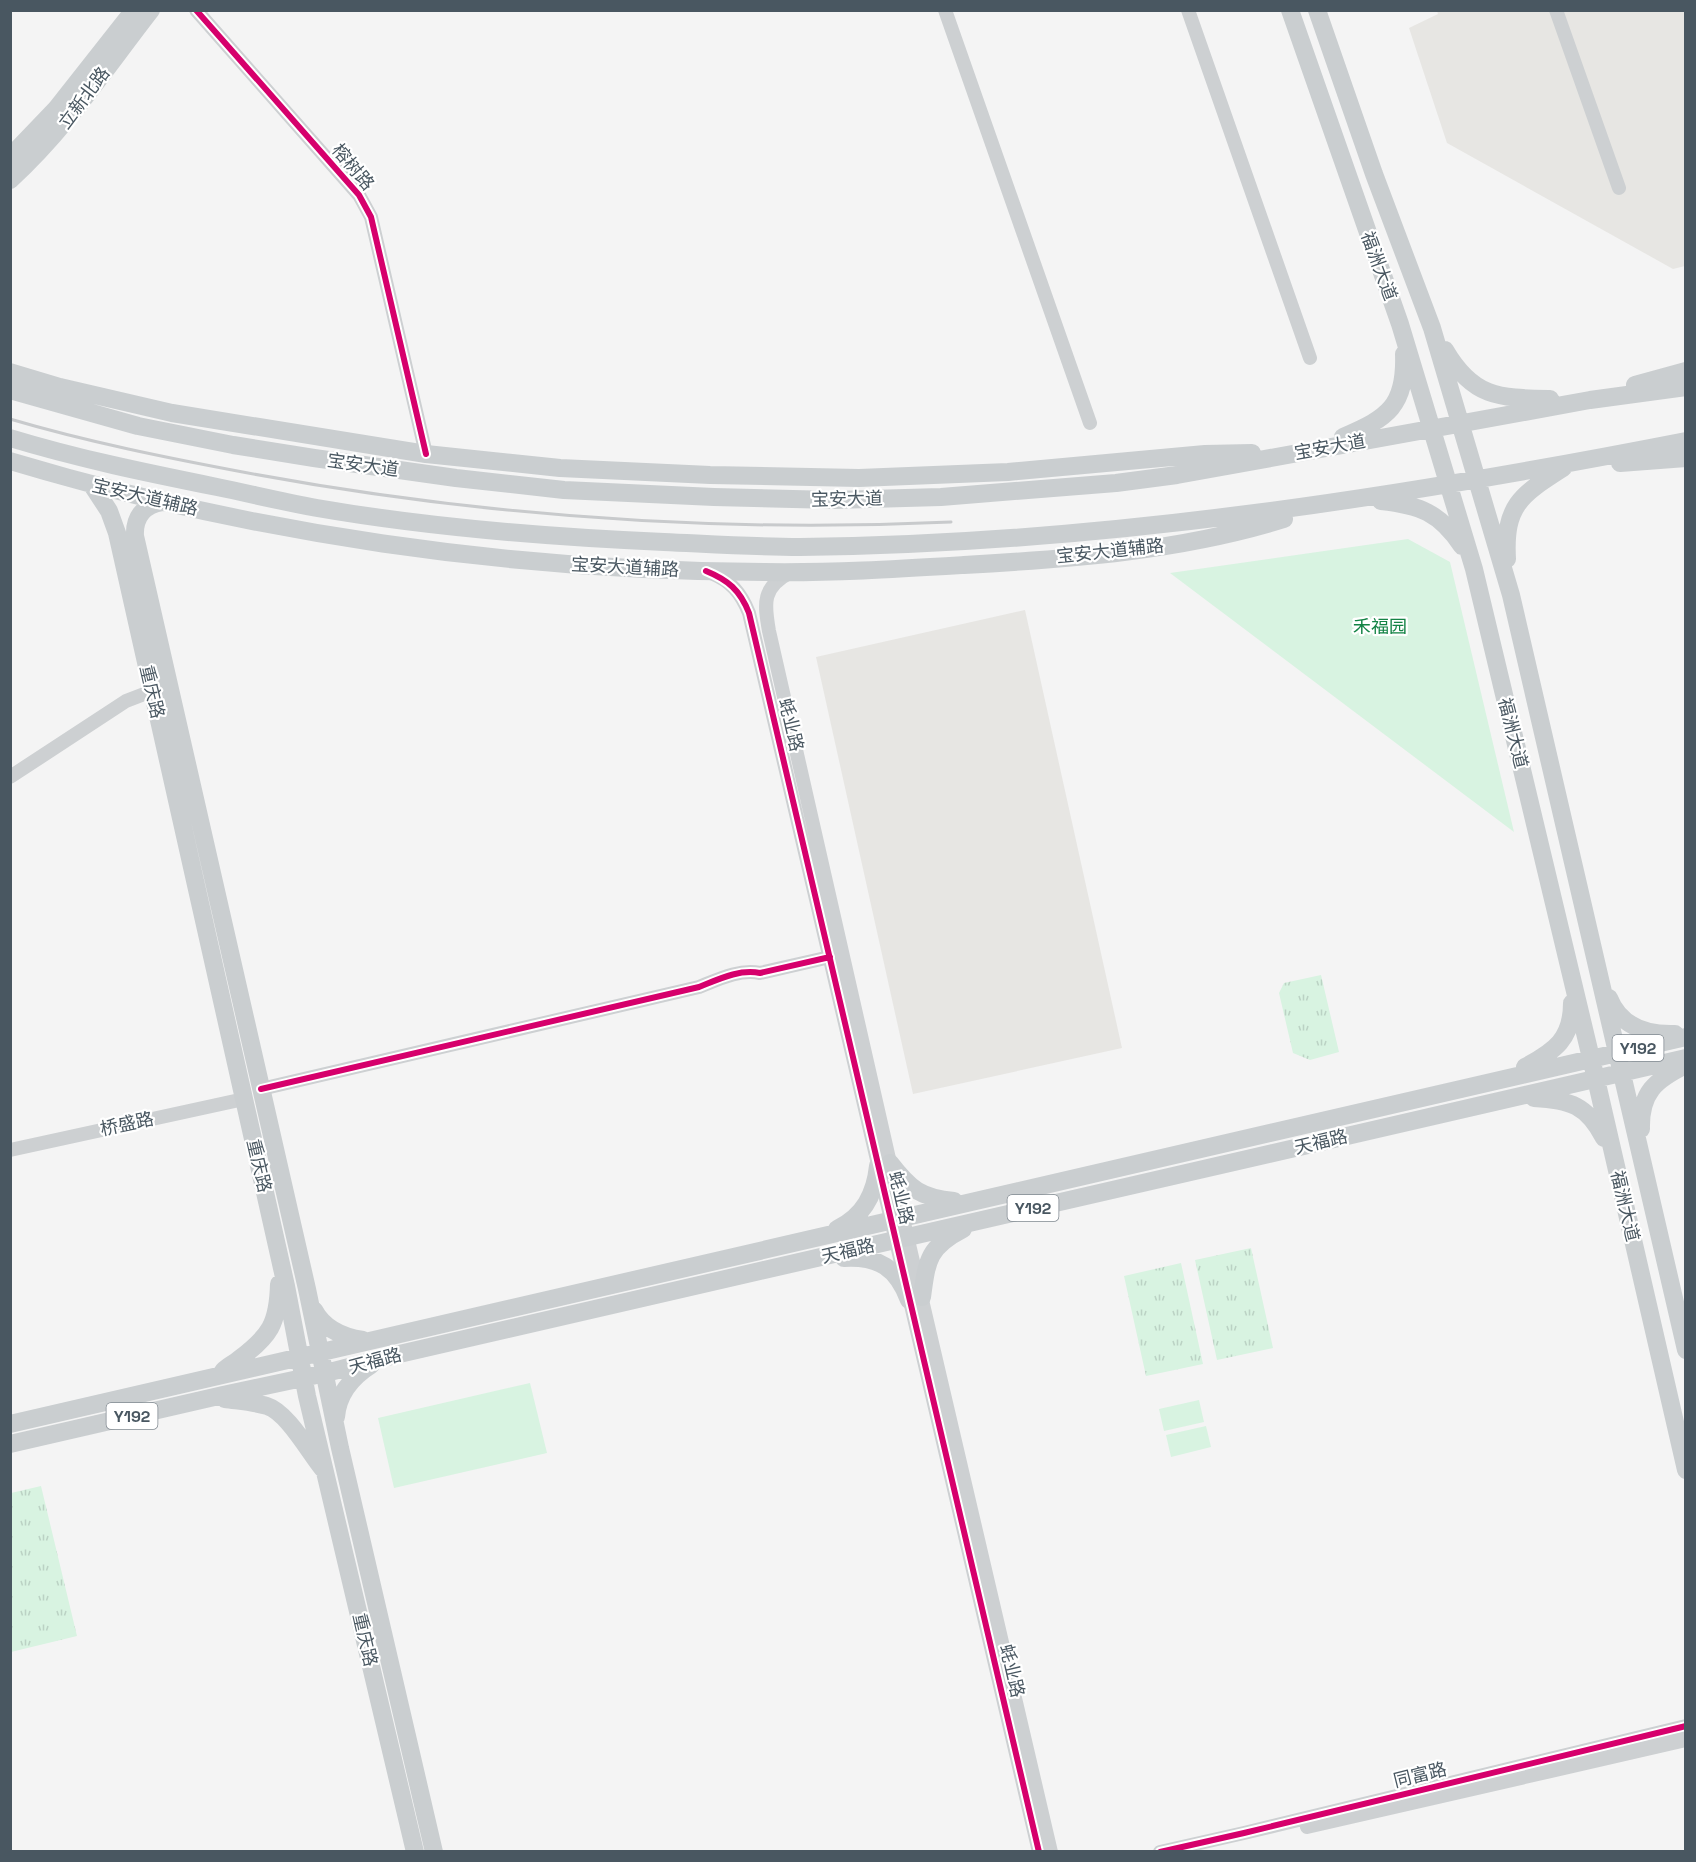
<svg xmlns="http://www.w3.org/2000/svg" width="1696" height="1862" viewBox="0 0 1696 1862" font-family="'Space Grotesk','Noto Sans SC',sans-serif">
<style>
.commercial{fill:#e7e6e3}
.grass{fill:url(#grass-tufts)}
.green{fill:#d8f3e1}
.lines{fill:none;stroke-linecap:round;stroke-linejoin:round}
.minor{stroke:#cdd0d2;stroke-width:14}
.major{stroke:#caced0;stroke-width:18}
.rail{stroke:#c8cacc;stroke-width:3}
.cycleway-casing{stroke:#fff;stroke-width:10}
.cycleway{stroke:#d6006c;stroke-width:6}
.labels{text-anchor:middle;stroke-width:4.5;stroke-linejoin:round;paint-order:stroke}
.shield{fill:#fff;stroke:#808990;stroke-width:1.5}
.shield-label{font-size:16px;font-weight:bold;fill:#495761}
.street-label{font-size:18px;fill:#495761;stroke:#fff}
.park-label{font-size:18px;fill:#148345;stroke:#fff}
</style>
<defs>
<pattern id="grass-tufts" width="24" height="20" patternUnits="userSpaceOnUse" patternTransform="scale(1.5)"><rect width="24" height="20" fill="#d8f3e1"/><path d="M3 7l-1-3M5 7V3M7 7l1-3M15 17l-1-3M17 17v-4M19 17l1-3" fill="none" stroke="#bbd2c4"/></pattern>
</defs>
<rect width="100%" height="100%" fill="#f4f4f4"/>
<!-- commercial -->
<path class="commercial" d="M1437,11H1685V266L1673,269L1447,143L1409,28L1438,14Z
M1025,610L1122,1048L913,1094L816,657Z"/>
<!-- grass -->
<path class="grass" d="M1321,975L1339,1052L1310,1060L1293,1053L1279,993L1284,983Z
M1251,1248L1273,1348L1217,1360L1195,1260Z
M1181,1263L1203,1364L1146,1376L1124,1276Z
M41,1486L77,1636L11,1652V1493Z"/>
<!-- green -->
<path class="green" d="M1408,539L1450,562L1514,832L1170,573Z
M530,1383L547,1453L394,1488L378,1418Z
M1199,1400L1204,1422L1164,1431L1159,1409Z
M1206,1426L1211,1447L1171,1457L1166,1435Z"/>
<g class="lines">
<!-- minor -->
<path class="minor" d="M196,10L359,195L371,217L426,454
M945,10L1090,423
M1188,10L1310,358
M1556,10L1619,188
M791,572C762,587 764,603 769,631L890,1163L1051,1852
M711,573C731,581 741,593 749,613L1039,1852
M10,777L126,701L152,691
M261,1089L699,987C719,979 739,969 760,973L830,957
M10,1150L244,1099
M1307,1827L1686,1740
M1160,1852L1244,1833L1686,1726"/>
<!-- major -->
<path class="major" d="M1290,10L1400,324L1474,569L1596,1079L1686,1470
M1317,10L1374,174L1432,328L1511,595L1686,1350
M10,157L56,109L134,10
M10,180C65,130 105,69 151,10
M1445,350C1473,398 1499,398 1550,399
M10,372L60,387L172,413L426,454L560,468L710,475L859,478L1008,472L1205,454L1252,453
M1635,385L1686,371
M10,390L138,426L233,445L314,458L456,478L564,490L714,497L834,500L941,497L1116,483L1177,475L1590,400L1686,387
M1343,437C1388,418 1406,406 1404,354
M10,438C79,459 148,473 217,487C251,494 284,502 317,508C432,528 548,537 664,542C709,544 755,547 800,547C1098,544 1394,498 1686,441
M10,461C253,534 510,571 764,572C831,573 897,569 964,565C1071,559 1181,551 1284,519
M1620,463L1686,458
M92,485L109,511L117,533L286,1286L307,1396L415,1852
M1381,501C1420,505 1440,513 1462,546
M162,502C143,505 134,518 135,536L307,1289L340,1448L434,1852
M1507,559C1504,505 1521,495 1563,468
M1609,998C1620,1026 1647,1035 1675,1034
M1525,1067C1555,1051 1572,1039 1572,1003
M1534,1098C1570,1100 1587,1105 1604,1138
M1641,1129C1640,1093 1655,1080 1686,1065
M890,1163C910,1189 921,1198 954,1201
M837,1229C864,1216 875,1194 878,1166
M844,1258C879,1256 897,1268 909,1300
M922,1297C927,1260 928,1247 963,1229
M314,1310C324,1329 342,1337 363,1340
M223,1371C227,1367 233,1364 238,1360C270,1336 278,1324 279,1284
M225,1399C239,1401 254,1402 267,1406C287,1412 309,1452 323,1469
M336,1417C338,1393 352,1377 371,1365
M10,1424L1686,1037
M10,1444L223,1395L326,1373L395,1355L1686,1058"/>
<!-- rail -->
<path class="rail" d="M10,419C88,442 168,458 248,473C480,516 715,533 951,522"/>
<defs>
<path id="cycleway" d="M196,10L359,195L371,217L426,454
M706,571C728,580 740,590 749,613L1039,1852
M261,1089L699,987C719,979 739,969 760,973L830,957
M1160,1852L1244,1833L1686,1726"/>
</defs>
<!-- cycleway casing -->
<use href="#cycleway" class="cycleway-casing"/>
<!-- cycleway -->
<use href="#cycleway" class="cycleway"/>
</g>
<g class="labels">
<!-- shield labels -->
<g class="shield">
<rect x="1612.5" y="1035" width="51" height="26" rx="4.5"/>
<rect x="1007.5" y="1195" width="51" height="26" rx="4.5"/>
<rect x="106.5" y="1403" width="51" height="26" rx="4.5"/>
</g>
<g class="shield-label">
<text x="1638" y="1054">Y192</text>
<text x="1033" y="1214">Y192</text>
<text x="132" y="1422">Y192</text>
</g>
<!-- street labels -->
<g class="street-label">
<text transform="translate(84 98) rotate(-53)" y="6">立新北路</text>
<text transform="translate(353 167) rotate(50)" y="6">榕树路</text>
<text transform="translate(1379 266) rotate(70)" y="6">福洲大道</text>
<text transform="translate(1330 447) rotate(-10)" y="6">宝安大道</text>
<text transform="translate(363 465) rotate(8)" y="6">宝安大道</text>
<text transform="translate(145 497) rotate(13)" y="6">宝安大道辅路</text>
<text transform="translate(847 499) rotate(-1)" y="6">宝安大道</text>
<text transform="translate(1110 551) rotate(-6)" y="6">宝安大道辅路</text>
<text transform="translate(625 567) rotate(3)" y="6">宝安大道辅路</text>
<text transform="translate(152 692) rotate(77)" y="6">重庆路</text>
<text transform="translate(791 725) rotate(77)" y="6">蚝业路</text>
<text transform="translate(1513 733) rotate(76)" y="6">福洲大道</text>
<text transform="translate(127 1124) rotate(-12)" y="6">桥盛路</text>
<text transform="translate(1321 1142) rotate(-13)" y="6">天福路</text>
<text transform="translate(259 1166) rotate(77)" y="6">重庆路</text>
<text transform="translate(901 1198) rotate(77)" y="6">蚝业路</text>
<text transform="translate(1625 1206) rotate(77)" y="6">福洲大道</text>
<text transform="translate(848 1251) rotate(-13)" y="6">天福路</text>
<text transform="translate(375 1361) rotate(-15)" y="6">天福路</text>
<text transform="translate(365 1640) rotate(77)" y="6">重庆路</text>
<text transform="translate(1012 1671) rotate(77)" y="6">蚝业路</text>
<text transform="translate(1420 1775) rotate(-14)" y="6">同富路</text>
</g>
<!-- park labels -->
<g class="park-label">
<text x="1380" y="633">禾福园</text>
</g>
</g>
<!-- border -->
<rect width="1696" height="1862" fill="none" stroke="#495761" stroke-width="24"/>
</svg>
